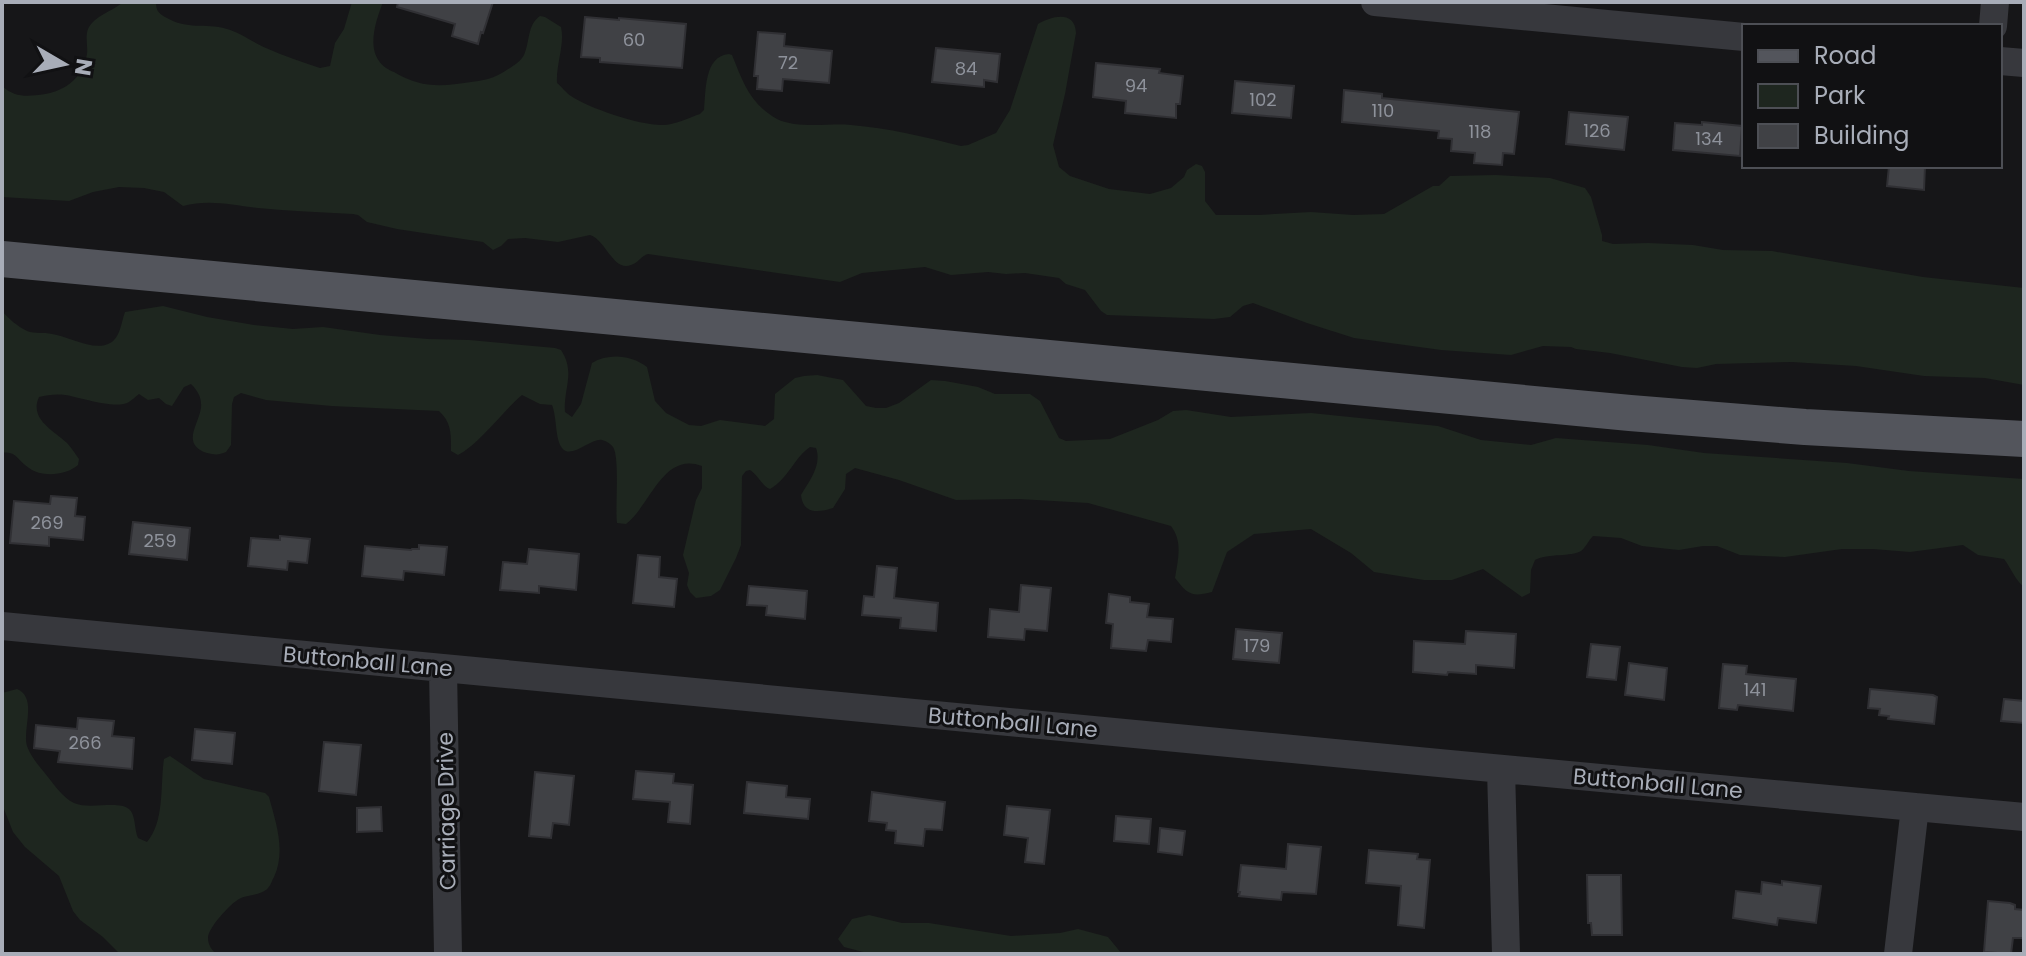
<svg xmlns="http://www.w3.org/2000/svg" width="2026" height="956" viewBox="0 0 2026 956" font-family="Poppins,sans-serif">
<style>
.green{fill:#1e261f}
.building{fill:#404145;stroke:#303034;stroke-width:2}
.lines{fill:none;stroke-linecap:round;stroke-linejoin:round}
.minor{stroke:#37383d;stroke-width:28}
.major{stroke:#53555c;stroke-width:36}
.labels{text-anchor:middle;stroke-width:6;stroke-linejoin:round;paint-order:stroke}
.number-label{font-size:18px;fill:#8e929b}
.street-label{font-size:22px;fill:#a8adb8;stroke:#111113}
</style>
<rect width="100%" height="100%" fill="#161618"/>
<!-- green -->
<path class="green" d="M123,2H156C156,10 158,13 165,17C189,31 203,22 227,29C239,32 254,43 266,48C284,56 302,62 320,68L330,66L335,43L344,29L352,2H383C377,18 367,45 379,61C382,66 389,70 394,72C421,88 440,87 471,82C481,81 491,79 500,74C508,69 520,63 524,55C530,42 527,25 540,16L545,17L561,27C565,44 556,64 557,83C562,87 566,93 571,96C588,108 642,126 663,125C675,125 688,118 700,114L704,110C706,91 704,56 729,54L732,55C743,82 750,104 777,119C797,129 830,123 851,125C888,128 925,137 961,146L968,145L996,133L1010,110L1038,24C1052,16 1075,10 1076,33L1065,94L1053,145L1059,167L1070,176L1109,189L1150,194L1171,188L1184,177L1187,170L1196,164L1202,166L1205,172V201L1216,215H1259L1311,212L1353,215L1384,214L1433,186H1439L1450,176L1496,175L1550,178L1585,188L1591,197L1602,235V241L1613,244L1648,243L1693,245L1723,250L1772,251L1923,277L2024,288V385L1985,378L1924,376L1856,366L1792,362L1716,364L1697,368L1682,367L1610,353L1576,349L1571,347L1543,346L1511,355L1441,350L1354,338L1307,323L1253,303L1243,306L1230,317L1214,319L1107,315L1101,311L1085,290L1066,284L1059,278L1025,273L1006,274L988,272L951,275L925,267L862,273L840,282L648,254C641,256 638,263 631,265C613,272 606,240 590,235L558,242L525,238L508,239L501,246L493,250L483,242L397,229L367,222L358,215L353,214C321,212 289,211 258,208C232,205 209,199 183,206L164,192L144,188L119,187L93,192L69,201L2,197V86C13,96 24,97 38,95C62,93 83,80 87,54C88,46 85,37 88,29C94,16 113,11 123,2Z
M163,306L207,317L254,325L293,329L323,327L380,335L428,339L469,340L555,348L561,350C576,373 563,389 565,412L572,417L581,404L592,363C609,353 631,355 647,367L655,401L666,413L689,425L701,426L720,420L765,426L774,419L775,394L795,378L804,376L817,375L843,380L866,406L876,408H886L899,403L931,380L945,381L978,387L995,394H1030L1040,401L1059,438L1066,441L1110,439L1158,420L1173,411L1186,410L1231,417L1311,413L1438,426L1481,440L1531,445L1556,438L1648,445L1704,453L1847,463L1909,471L2024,479V587C2015,580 2011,568 2004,559L1978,555L1963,545L1910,552L1873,549H1842L1785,557L1740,555L1717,546H1703L1679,550L1669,549L1642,546L1621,538L1593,536C1589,540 1585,548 1581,551C1571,557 1549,553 1535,560L1531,570L1530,593L1522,597L1483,569L1452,580H1424L1374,572L1351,553L1311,529L1254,534L1227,552L1212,592C1192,597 1188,595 1175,578C1178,559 1183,542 1171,526L1088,503L1019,499L956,500L899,480L855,468L846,474L845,489L833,508C818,513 803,514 801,495C810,480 822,465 816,448L810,447C794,458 788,479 770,489C762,486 758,475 750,470L746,471L742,476L741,545L736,558L720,590L711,596L696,598L690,592L687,585L689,573L683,555L696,500L702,488V466C663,451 650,506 626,524L617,523C615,506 620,458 613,447C611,444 606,441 602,440C591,438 571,460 562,448C555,440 557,417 552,405L540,404L522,395C502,412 479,444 458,455L451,451C451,435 452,423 439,411L332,406L266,400L241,393L234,397L232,404L231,445L226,452C219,455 215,455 207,453C181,444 198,426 201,408C202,398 198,391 191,384L184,387L172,406L166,404L159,398L148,400L139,394C135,397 132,400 129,402C115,410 80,397 65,395C56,394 47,395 39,397C29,419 53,430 67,443C72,448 75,454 79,459L78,465C67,475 42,478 29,468C18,461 16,450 2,453V311C9,319 17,326 27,331C35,334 44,332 52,334C67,336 93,351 108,344C120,340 121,323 125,312Z
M17,689C38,698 22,729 27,746C30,755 38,765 44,772C52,782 63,798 74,803C90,810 118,800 129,809C136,815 134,829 138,838L147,842C165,821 160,785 164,759L170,756L204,779L265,793L269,797C276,823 286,851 274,877C272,880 271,885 268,888C261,896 247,894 239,899C230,904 208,928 208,938C208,945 212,950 216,954H161L154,952L120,954L103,937L80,920L73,911L59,876L25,847L13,832L2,804V693Z
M869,915L902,923H929L1011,936L1060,933L1078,929L1108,937L1122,954H871L844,947L838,939L852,919Z"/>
<!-- building -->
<path class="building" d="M398,2H493L483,33L481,32L478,44L452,36L455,24L397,7Z
M585,17L619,20V18L686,24L682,68L600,62V58L581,57Z
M758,32L785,34L784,46L832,51L829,83L783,79L782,91L757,89L758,76H754Z
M936,48L1000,54L997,82L984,80V87L932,82Z
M1096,63L1160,69L1159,73L1183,76L1180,104H1176V118L1125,113L1126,101L1093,97Z
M1235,81L1294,86L1291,118L1232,113Z
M1344,90L1382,94V98L1519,112L1514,154L1503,153L1502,165L1474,163L1475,153L1451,151L1452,139L1438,138L1439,131L1342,122Z
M1569,112L1628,117L1624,150L1566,144Z
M1702,122L1742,126L1740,156L1673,150L1675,123L1702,125Z
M1889,166H1925L1924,190L1887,186Z
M51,496L77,498L75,516L85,517L83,540L49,537V546L10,543L14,501L50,504Z
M133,522L190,528L187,560L129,554Z
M280,536L310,539L307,563L288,561L287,570L248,566L251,538L280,540Z
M419,545L447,547L444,575L404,571L403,580L362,576L365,546L411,550L412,549H419Z
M529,549L579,554L576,590L539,586V593L500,590L503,562L527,564Z
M638,555L660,557L659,577L677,579L674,607L633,603Z
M877,566L897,568L894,598L938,603L936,631L900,628L901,618L862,615L864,596L874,597Z
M1021,585L1051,588L1047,631L1025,629L1024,640L988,637L990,609L1019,612Z
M749,586L807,591L805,619L766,615L767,606L747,605Z
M1109,594L1130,597V602L1149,604L1147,617L1173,619L1171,642L1148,640L1146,651L1111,648L1113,624L1106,623Z
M1236,629L1282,633L1279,663L1233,659Z
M1466,631L1516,634L1514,668L1476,665V674L1448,672L1447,675L1413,672L1414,641L1465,644Z
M1591,644L1620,647L1616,680L1587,677Z
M1629,663L1667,668L1664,700L1625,695Z
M1723,664L1747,666L1746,674L1796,679L1793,711L1738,705L1737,710L1719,708Z
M1870,689L1933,695L1937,697L1934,724L1888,719L1889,716L1879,715L1880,709L1868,708Z
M2004,699L2024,701V723L2001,721Z
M78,718L114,721L112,736L134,738L132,769L58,762L60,751L34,748L36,725L77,729Z
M195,729L235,733L232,764L192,760Z
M324,742L361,745L356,795L319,791Z
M636,771L674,774L673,783L693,785L690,824L668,822L670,802L633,799Z
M535,772L574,776L569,825L553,823L551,838L529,836Z
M747,782L787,786L786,797L810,799L808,819L744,813Z
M872,792L945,802L942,830L925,829L923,846L895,843L896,831L886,830L887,823L869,821Z
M1007,806L1050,810L1044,864L1025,862L1028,838L1004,835Z
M381,807L382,831L357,832V808Z
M1116,816L1151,819L1149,844L1114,841Z
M1160,828L1185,831L1182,855L1158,852Z
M1288,844L1321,847L1316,894L1282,892L1281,900L1239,896L1240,892H1238L1241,865L1286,869Z
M1369,850L1418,854L1417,859L1430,860L1424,928L1398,925L1401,886L1366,883Z
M1587,875H1621L1622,935H1592L1591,923H1588Z
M1782,881L1821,886L1816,923L1778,918L1777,925L1733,918L1736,891L1761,894L1762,882L1782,885Z
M1988,901L2010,903L2015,905V909L2024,910V938H2013L2011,954L1984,952Z"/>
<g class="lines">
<!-- minor -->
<path class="minor" d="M1375,2L1744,37
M1993,26L1995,2
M2000,61L2024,63
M2,626L1460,765L2024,817
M443,668L448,954
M1501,769L1506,954
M1898,954L1915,807"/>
<!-- major -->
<path class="major" d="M2,259L1630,413L1805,427L2024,439"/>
</g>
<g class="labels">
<!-- number labels -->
<g class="number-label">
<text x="634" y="46">60</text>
<text x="788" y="69">72</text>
<text x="966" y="75">84</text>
<text x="1136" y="92">94</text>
<text x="1263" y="106">102</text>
<text x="1383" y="117">110</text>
<text x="1597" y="137">126</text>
<text x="1480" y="138">118</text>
<text x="1709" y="145">134</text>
<text x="47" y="529">269</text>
<text x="160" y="547">259</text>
<text x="1257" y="652">179</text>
<text x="1755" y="696">141</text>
<text x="85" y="749">266</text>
</g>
<!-- street labels -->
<g class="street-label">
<text transform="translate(368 661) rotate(5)" y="8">Buttonball Lane</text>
<text transform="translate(1013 722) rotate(5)" y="8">Buttonball Lane</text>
<text transform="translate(1658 783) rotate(5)" y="8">Buttonball Lane</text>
<text transform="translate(446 811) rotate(-91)" y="8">Carriage Drive</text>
</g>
</g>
<!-- border -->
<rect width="2026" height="956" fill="none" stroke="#a8adb8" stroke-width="8"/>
<!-- legend -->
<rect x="1742" y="24" width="260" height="144" fill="#111113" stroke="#4d4f55" stroke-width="2"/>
<rect x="1758" y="50" width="40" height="12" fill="#53555c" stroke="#4d4f55" stroke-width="2"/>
<text x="1814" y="64" font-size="24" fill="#a8adb8">Road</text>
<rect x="1758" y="84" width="40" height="24" fill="#1e261f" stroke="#4d4f55" stroke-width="2"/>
<text x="1814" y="104" font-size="24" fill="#a8adb8">Park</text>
<rect x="1758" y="124" width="40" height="24" fill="#404145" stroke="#4d4f55" stroke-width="2"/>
<text x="1814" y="144" font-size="24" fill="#a8adb8">Building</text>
<!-- north arrow -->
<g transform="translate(64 64) rotate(99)" stroke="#111113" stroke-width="6" paint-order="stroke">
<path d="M0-6L14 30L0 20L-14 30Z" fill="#a8adb8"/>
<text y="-12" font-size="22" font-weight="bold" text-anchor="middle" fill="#a8adb8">N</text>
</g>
</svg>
